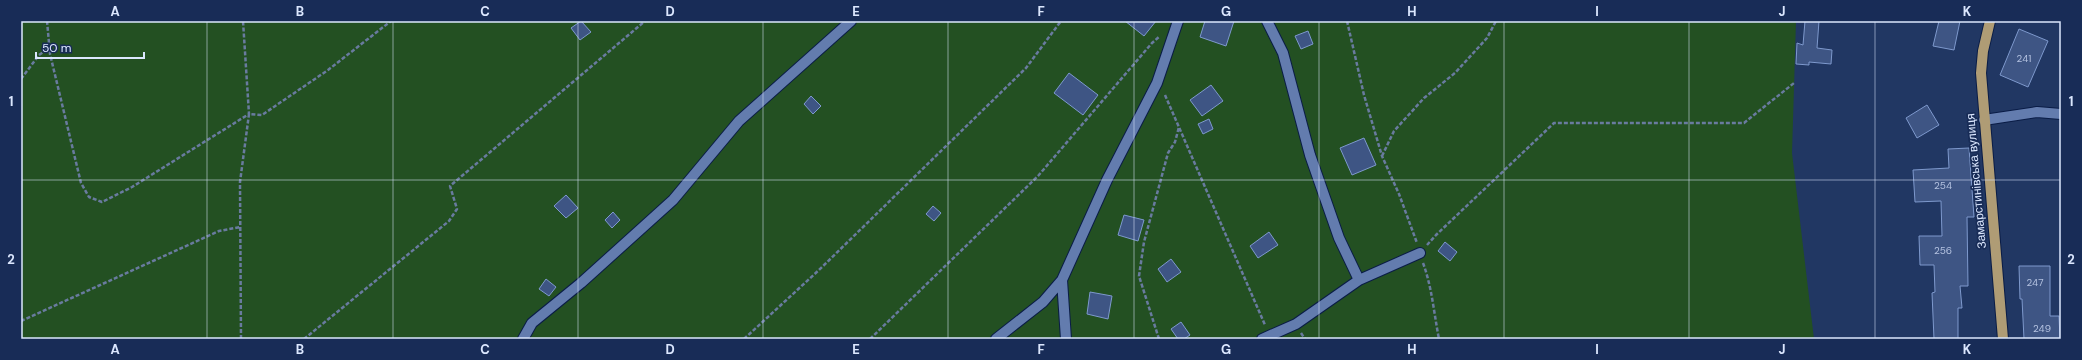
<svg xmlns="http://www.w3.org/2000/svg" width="2082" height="360" viewBox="0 0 2082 360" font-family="'DM Sans',sans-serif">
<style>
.green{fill:#235022}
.building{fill:#3e5584;stroke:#7e99cd}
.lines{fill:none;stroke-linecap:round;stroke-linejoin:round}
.minor-casing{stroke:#0a1c46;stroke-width:12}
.major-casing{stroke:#0a1c46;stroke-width:12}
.path{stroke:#697b9f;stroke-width:2.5;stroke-dasharray:4 2;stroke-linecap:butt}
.minor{stroke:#637cae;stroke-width:10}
.major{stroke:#af9c75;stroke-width:10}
.grid{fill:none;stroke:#dbe7fe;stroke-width:1;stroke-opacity:0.55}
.labels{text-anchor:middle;stroke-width:3.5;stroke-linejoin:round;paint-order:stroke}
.number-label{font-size:10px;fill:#b4c2e0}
.street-label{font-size:12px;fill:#dbe7fe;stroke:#182c57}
.neatline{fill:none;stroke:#dbe7fe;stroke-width:1.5}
.grid-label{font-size:13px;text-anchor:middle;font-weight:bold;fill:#dbe7fe}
</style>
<rect width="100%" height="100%" fill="#213763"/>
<!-- green -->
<path class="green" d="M21,21H1796L1792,153L1814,339H21Z"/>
<!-- building -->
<path class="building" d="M581,21L591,32L580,40L571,28Z
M1125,21H1156L1144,36Z
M1205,21H1234L1226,46L1200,37Z
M1805,21H1819L1817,48L1832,50L1831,64L1809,62V65L1796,64L1797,43L1803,45Z
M1939,21H1960L1954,50L1933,46Z
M2019,29L2048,41L2028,87L2000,75Z
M1308,31L1313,44L1301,49L1295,36Z
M1069,73L1098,95L1083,115L1054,93Z
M1211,85L1223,101L1202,116L1190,100Z
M811,96L821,106L813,114L804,104Z
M1927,105L1939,125L1917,138L1906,118Z
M1209,119L1213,129L1203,134L1198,124Z
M1364,138L1376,165L1352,175L1340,148Z
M1969,148L1974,217H1967L1968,286H1960L1962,308H1958V339H1934L1932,293L1935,292L1934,265H1920L1919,236H1942L1941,201L1915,202L1913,170L1949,168L1948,149Z
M566,195L578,208L566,218L554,206Z
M933,206L941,213L934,221L926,214Z
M613,212L620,220L612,228L605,220Z
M1124,215L1144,220L1138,241L1118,235Z
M1269,232L1278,245L1258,258L1250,246Z
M1445,242L1457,252L1450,261L1438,251Z
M1171,259L1181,272L1167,282L1158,269Z
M2019,266H2050V316H2059L2060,339H2024L2022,299H2020Z
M546,279L556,287L549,296L539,289Z
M1090,292L1112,296L1108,319L1087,314Z
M1181,322L1190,335L1184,339H1178L1171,329Z"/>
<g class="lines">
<defs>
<path id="minor" d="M1984,120L2037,112L2061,114
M1062,280L1066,339
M1359,280L1420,253
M523,339L532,323L581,283L673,200L739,121L851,21
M996,339L1043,302L1062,280L1107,180L1157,83L1178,21
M1262,339L1296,324L1359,280L1339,238L1310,155L1283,53L1267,21"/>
<path id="major" d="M1990,21L1983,51L1981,73L2003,339"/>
</defs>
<!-- minor casing -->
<use href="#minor" class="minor-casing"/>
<!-- major casing -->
<use href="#major" class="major-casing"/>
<!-- path -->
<path class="path" d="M47,21L50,54L81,183L89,197L102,202L132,187L249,114L243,21
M1347,21L1364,95L1382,156L1399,194L1417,243
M21,79L39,55L49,48
M1165,95L1265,325
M1382,156L1394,131L1424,98L1455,73L1487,38L1496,21
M1427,245L1436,235L1554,123H1744L1794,83
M1423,263C1432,287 1434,314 1439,339
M21,321L219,231L240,227
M1301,333L1305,339
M241,339L240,182L249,114L262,115L328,70L391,21
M304,339L449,221L457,209L450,186L645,21
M744,339L819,270L1026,68L1061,21
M870,339L1038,176L1152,43L1160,36
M1159,339L1139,276L1144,242L1168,153L1175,142L1179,127"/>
<!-- minor -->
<use href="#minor" class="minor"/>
<!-- major -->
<use href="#major" class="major"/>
</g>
<!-- grid -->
<path class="grid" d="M207,21V339M393,21V339M578,21V339M763,21V339M948,21V339M1134,21V339M1319,21V339M1504,21V339M1689,21V339M1875,21V339M21,180H2061"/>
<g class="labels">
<!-- number labels -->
<g class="number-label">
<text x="2024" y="62">241</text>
<text x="1943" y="189">254</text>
<text x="1943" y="254">256</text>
<text x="2035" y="286">247</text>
<text x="2042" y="332">249</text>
</g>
<!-- street labels -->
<g class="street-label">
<text transform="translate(1976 181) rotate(-95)" y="4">Замарстинівська вулиця</text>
</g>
</g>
<!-- border -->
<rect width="2082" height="360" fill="none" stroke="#182c57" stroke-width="44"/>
<!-- scale -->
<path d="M36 52v6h108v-6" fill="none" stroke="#dbe7fe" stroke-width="2"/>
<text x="42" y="52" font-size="12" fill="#dbe7fe" stroke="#182c57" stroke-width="3" paint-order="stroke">50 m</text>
<rect x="22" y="22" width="2038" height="316" class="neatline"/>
<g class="grid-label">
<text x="115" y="16">A</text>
<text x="300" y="16">B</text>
<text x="485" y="16">C</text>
<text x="670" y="16">D</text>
<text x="856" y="16">E</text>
<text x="1041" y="16">F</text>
<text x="1226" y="16">G</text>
<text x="1412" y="16">H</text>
<text x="1597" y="16">I</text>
<text x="1782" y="16">J</text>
<text x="1967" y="16">K</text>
<text x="11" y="106">1</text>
<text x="2071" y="106">1</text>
<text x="11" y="264">2</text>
<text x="2071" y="264">2</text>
<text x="115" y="354">A</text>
<text x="300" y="354">B</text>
<text x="485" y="354">C</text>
<text x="670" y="354">D</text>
<text x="856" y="354">E</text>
<text x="1041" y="354">F</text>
<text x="1226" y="354">G</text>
<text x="1412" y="354">H</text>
<text x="1597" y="354">I</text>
<text x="1782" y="354">J</text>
<text x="1967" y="354">K</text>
</g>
</svg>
